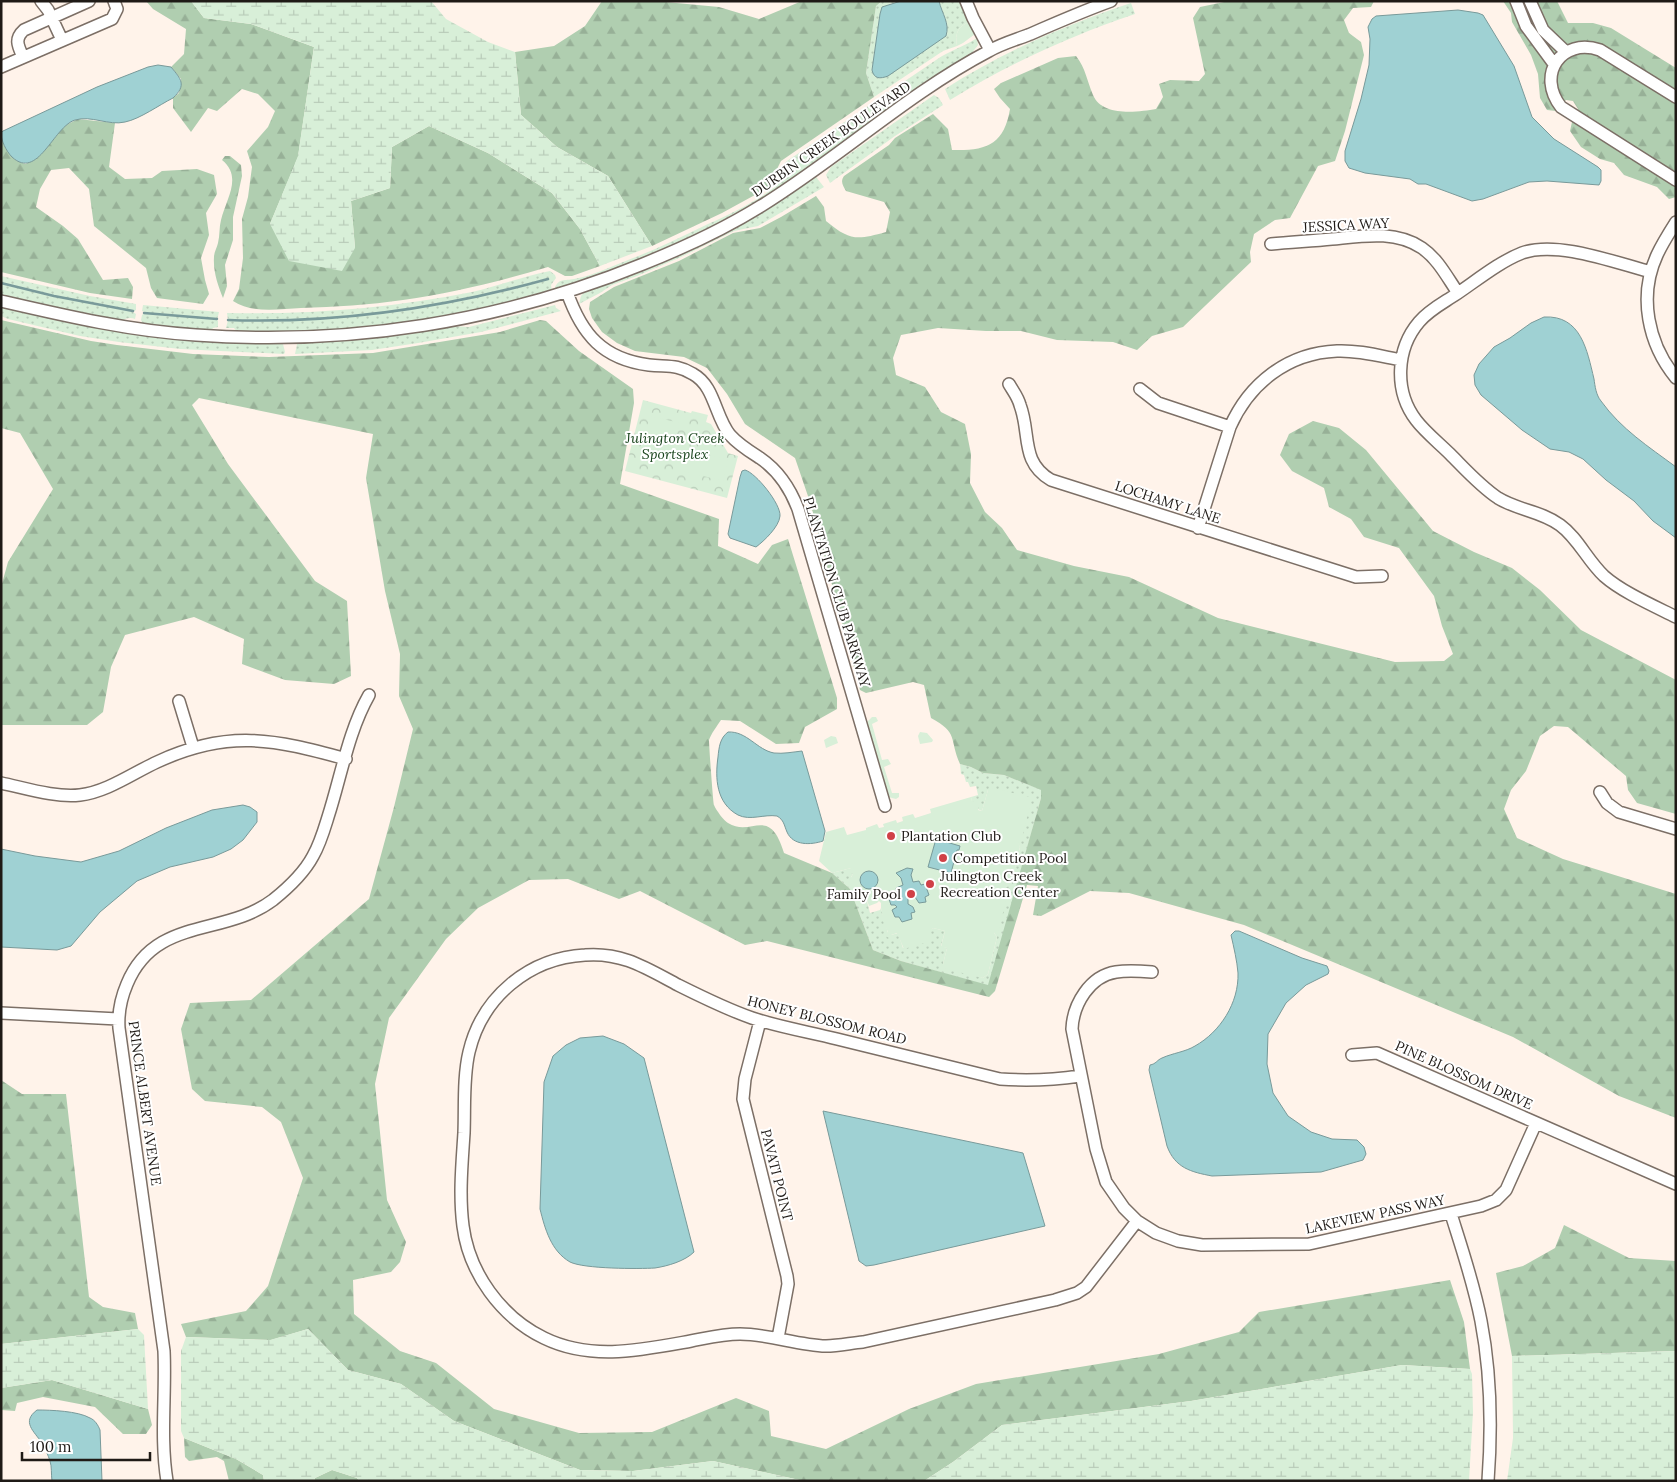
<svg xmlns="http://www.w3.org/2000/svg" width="1677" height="1482" viewBox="0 0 1677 1482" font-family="Lora,serif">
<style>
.grass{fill:url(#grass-dots)}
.forest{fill:url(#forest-firs)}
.wetland{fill:url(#wetland-marsh)}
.park{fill:url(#park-crowns)}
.garden{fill:#d8efd8}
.water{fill:#9fd1d3;stroke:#799a9a}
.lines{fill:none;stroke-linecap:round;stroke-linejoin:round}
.stream{stroke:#799a9a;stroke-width:2.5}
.minor-casing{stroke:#7c6f66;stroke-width:14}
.minor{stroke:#fff;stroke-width:11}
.poi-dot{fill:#d04047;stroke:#fff;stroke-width:2}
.labels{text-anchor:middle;stroke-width:4;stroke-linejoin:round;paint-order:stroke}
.street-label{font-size:14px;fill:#1f1a16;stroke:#fff}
.park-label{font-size:14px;font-style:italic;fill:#18431b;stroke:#fff}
.poi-label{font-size:14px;fill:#1f1a16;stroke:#fff;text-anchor:start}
</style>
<defs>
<pattern id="grass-dots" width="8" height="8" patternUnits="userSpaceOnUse" patternTransform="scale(1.25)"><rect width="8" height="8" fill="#d8efd8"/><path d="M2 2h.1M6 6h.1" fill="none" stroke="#b9ccb9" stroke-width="1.8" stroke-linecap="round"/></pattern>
<pattern id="forest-firs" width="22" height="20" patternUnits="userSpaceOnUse" patternTransform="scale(1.25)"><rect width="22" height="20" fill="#b0ceb0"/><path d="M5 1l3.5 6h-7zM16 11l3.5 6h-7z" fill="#97b097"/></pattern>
<pattern id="wetland-marsh" width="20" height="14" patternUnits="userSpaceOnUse" patternTransform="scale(1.25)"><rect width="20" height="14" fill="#d8efd8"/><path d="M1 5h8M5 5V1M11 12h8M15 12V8" fill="none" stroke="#b9ccb9"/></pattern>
<pattern id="park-crowns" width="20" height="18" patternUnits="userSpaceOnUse" patternTransform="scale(1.25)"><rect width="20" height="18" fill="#d8efd8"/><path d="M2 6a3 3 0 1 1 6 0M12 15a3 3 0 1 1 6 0" fill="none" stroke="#b9ccb9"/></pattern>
</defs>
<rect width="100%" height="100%" fill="#fff3ea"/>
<!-- grass -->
<path class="grass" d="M882,1H901L889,4L880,14L872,70C874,75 876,77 882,78L946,36C950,23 942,14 939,1H961L969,22C957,27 955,34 957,46L943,51L874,97L866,73L876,6Z
M1131,3L1135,14C1070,36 1008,64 950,100L945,89C1003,52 1065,25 1131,3Z
M977,38L978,45L971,54L786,185L731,217L679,243L602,275L555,290V287C560,278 564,281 574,279C592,276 610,267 628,260C655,250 681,237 708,224C730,214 755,202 775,187C784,180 777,169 787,161L936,60C949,51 963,47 977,38Z
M934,95L939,98L943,105L895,136L830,183L826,175L831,167Z
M816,177L824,187L758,226L734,231L681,257L637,276L612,285L600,293L579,304L581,296L586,290L768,207Z
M550,271L555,275L556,278L551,285L552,292C487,309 421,323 355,329C315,333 276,332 237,332L234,328H226L228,320L227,313C310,315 392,308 472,292C498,286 524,276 550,271Z
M1,276L90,296L136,304V310L133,312L136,314L135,319C131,317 126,318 121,321L85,315L1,296Z
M1,305L276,342L278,344H283L285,352L284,354L180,349L119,342L80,336L8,319L1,316Z
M143,305L219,312L217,320L218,321V327L213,328L211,331L143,324L141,320L142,315L145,312L142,311Z
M555,305L556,308L561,311L481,332L418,343L372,350L295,354L297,344L302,343L304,341L449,326L469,327Z
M960,764L971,767L983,773L1004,775L1042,790L1041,798L989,986L901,961L873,950L850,889L832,873L851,868L853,874L851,877L862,896L866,897L870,913L880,910L881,908L888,933L891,935L898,933L903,948L933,928L945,931L941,946L947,948L943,964L983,978L988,974L997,937L994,933L1006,887L1011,884L1020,847L988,790L982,811C976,809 972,804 971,797L978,795L976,786L970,787L968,782H966L964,775L961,774Z"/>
<!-- forest -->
<path class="forest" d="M146,1H191L204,18L251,24L314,47L298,157L270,224L355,248L351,201L390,188L392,147L429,126L488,153L552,193L580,229L600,266L572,276H565L548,267C501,281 452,293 403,300C369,305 335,307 301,308C280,309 252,314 233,301L239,289L243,258L242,219L248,197L252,167L247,151L268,127L275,111L258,94L242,89L217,111L208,108L191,132L173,108V98L179,93L181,79L171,67L184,54L186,29L153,9Z
M602,1H655L719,7L759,19L802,1H882L876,6L866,73L874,97L781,161L777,169L775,182L773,185L722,213L652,246L608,176L557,147L521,115L515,52L554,46L585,26Z
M1229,1H1374L1371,7L1353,8L1344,20L1349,33L1361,42L1364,55L1345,131L1335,161L1318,166L1290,218L1275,220L1254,234L1250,252L1251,262L1183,327L1152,336L1137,350L1113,342L1057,340L1021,331H986L938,328L901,335L893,358L896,375L925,387L941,412L965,424L971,454L970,483L985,512L1002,528L1017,550L1074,566L1129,577L1218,618L1395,662L1444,661L1453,654L1442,626L1434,596L1399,548L1364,537L1351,519L1329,507L1324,488L1292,471L1280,455L1289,434L1313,421L1339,428L1366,450L1433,531L1474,552L1512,568L1540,590L1581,630L1676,680V814L1637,803L1628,790L1626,776L1568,727L1554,726L1540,736L1526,771L1511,790L1504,809L1517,838L1563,859L1676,894V1118L1619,1096L1513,1037L1244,925L1129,893L1090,891L1041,916L1033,915L1038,886L1027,885L995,991L989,997L767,941L745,945L640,891L619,899L568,879L529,880L478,908L446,939L389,1018L375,1084L387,1200L406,1242L400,1262L391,1272L353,1280L354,1314L400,1351L436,1363L494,1409L579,1433L652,1432L736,1398L769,1411L771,1436L826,1449L909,1409L976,1384L1159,1354L1239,1332L1259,1312L1450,1280L1464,1322L1470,1369L1402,1365L1191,1401L1002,1425L953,1462L924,1481H804L713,1461L633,1471L580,1470L454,1421L401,1384L348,1370L308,1329L271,1340L186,1337L181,1324L246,1311L268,1286L303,1178L281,1122L262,1107L205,1101L192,1089L181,1029L190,1003L251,1000L369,899L394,807L413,729L399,696L400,654L385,591L366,478L373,434L199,398L192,405L228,464L315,581L347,601L351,676L334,684L285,680L242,664L244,639L194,617L125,635L111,667L103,712L87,725H1V587L8,562L53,489L20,433L1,428V320L91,341L117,345L193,354L269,357L373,353L500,332L540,320L546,321L579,351L633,389L634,403L620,484L719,519L718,546L758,564L772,545L788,539L837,698V709L805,727L799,743L776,744L740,721L721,720C717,726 711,734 709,740C709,745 713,802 714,805C716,810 724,821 728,823C752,838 769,804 784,853L832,873L850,889L873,950L901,961L988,985L1041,798V790L1004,775L983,773L971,767L960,764C949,739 959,733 931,718L924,685L913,682L866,693L860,690L810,502L795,458L745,424L727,394L707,368L684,357L635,351L617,343L602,332L592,318L589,309L590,302L614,287L679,261L733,233L760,228L781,217L816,196L824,207L826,221C850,241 857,240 886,232L890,212L884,202L846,191C843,185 840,182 844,176L889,145L895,138L933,114L948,129L952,150C986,151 1004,145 1010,109L1000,98L994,89L1001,83L1058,58L1076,56C1086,69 1087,81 1093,95C1102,117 1138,112 1156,109L1163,97L1159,84L1170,80L1199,81L1205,74L1193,18L1200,7Z
M1503,1H1557L1568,23H1593L1611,28L1676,68V197L1669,199L1657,187L1624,175L1614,163L1600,159L1581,147L1570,131L1572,122L1578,109L1573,101L1566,100L1556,111L1547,110L1540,98L1538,74L1531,55L1512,22L1511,13Z
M78,119L115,123L109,167L125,179L152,178L162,171L197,169L214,175L217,194L206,213L209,235L201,258L205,280L209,294L203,304L157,298L151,288L146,268L94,226L89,189L69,168L51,170L40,189L36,207L63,226L78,239L103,280L128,278L133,287L132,299L90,293L1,272V138C7,150 11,161 26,164L54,138L64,126Z
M225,156H230L241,165L242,176L233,217V240L225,265L227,286L223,298C218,285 213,272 214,257C214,252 217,248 218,243C220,235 219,227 221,220C226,199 243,177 222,160Z
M1,1080L22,1094H66L89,1297L103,1307L135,1313L138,1329L1,1344Z
M1564,1225L1629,1258L1676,1261V1351L1512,1356L1496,1273L1523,1266L1555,1248Z
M52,1380L148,1409L152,1425L146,1434H123L95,1407L43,1397L17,1403L15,1411L1,1410V1388Z
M184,1438L236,1459L263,1475L264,1481H229L224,1461L217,1457L189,1461L185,1457Z
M332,1470L357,1478L359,1481H314L315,1478Z"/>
<!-- wetland -->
<path class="wetland" d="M191,1H431L446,19L488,42L515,52L521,115L557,147L608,176L652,246L600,266L580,229L552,193L488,153L429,126L392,147L390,188L351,201L355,248L342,271L289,261L270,224L298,156L314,47L251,24L204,18Z
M138,1329L144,1335L148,1409L52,1380L1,1388V1344Z
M308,1329L348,1370L401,1384L454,1421L580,1470L633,1471L713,1461L804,1481H359L357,1478L332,1470L315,1478L314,1481H264L263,1475L236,1459L184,1438L181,1431V1351L186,1337L270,1340Z
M1676,1351V1481H1507L1513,1438L1512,1356Z
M1402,1365L1470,1369L1472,1374L1473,1412L1469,1481H924L953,1462L1002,1425L1191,1401Z"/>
<!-- park -->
<path class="park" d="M643,400L691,413L692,411L708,415L706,422L711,424L728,453L738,456L727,498L625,471Z"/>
<!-- garden -->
<path class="garden" d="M969,22L975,34L963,43L957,46C955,34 957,27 969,22Z
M650,416L680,423L670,462L640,454Z
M685,449L728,460L723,481L680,470Z
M872,717H876L878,721L872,724L882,760L888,759L891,764L884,767L892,793H899V797L896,799L888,797L866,723Z
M920,732L927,733L933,740L932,742L920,744L918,736Z
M831,736L836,737L838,743L826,748L824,740Z
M992,788L1029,797L1031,801L1022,838L1018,842L1020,847L1011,885L1006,887L1008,891L999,930L994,933L997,937L988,974L983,978L946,969L943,964L947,948L941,947L945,931L933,928L928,933L931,941L904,949L897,933L891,935L889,938L886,936L888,932L882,919L883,917L881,908V903L879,901L877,903L869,906L866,897C858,894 849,889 850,879L853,874L851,873V868L832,873L819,861L826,832L844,827L847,835L866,830V828L877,824L879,828L884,827L883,824L896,820L897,823L903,821L902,817L913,814L915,818L931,813L930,809L971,797L972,801L980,803L978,810L982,811L988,790Z"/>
<!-- water -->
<path class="water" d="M901,1H939C942,14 950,23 946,36L888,76C880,79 874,79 872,70L880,14L882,7Z
M1458,10L1478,13L1483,15L1514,66L1532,117L1554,139L1598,167L1601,170V181L1599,185L1547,181L1529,182L1483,199L1472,201L1426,184H1418L1410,179L1365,173L1349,168L1345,161V151L1361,99L1369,65L1370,39L1368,27L1372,19L1376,16Z
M158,65L171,67C181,79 187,85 173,98C159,105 140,119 125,122C109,126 91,115 75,120C53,127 38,181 12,157C6,151 1,140 1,133L3,131L97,87L148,67Z
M1544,317C1581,315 1587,350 1594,379C1595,386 1596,395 1601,401C1621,429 1649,447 1676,467V538L1653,521L1634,501L1606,480L1583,459L1569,452L1550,449L1522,430L1481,395L1475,385L1474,375L1479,364L1494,347L1510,338L1531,323Z
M745,470C756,473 781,504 780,516C779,527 764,541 756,547L730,538L728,534L740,477L742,471Z
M728,732C747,731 757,750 774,753C783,754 793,752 802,751L825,831L823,841C811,845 793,846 787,832C784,825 784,820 777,816C764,814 750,821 738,815C716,803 715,778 718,757C719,747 720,738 728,732Z
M243,805L250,807L257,812V822L243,840L231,849L213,857L170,867L137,881L100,912L71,946L57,950L1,947V849L35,856L81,862L119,851L166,828L212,810Z
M936,839L960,846L959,850H957L951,873L928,867Z
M907,868L913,869L911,875L913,882L919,881L921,885L925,884L929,895L925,897L926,902L919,903L915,897L908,898V904L913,907L915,912L911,913L912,919L902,922L899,917H895L892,910L897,907L895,905H891L889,899L893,897V893L897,892L896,888L903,885L901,878L896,873Z
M860 880a9 9 0 1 1 18 0a9 9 0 1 1-18 0Z
M1235,931H1239L1302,958L1327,966L1329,971L1328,974L1306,985L1286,1003L1268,1034L1267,1064L1273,1093L1288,1116L1311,1132L1332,1139L1357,1140L1364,1147L1366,1154L1363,1160L1321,1172L1212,1176C1191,1172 1175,1168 1167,1146L1149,1070L1150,1065C1156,1064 1157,1060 1162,1058C1173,1053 1185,1052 1195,1046C1220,1032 1239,1003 1238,973C1237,961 1234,948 1231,935Z
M603,1036L624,1044L644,1058L694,1252C685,1261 668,1266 655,1268C639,1269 584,1269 570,1262C551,1251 545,1229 540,1209L544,1082L553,1056L566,1045L580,1038Z
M823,1111L1023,1153L1045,1226L874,1265L866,1266L859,1261Z
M37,1410C51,1410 78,1411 90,1418C95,1420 98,1425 100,1430L102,1481H52C51,1474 52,1467 50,1461C48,1455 45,1448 42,1443C34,1431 21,1422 37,1410Z"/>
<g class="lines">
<!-- stream -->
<path class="stream" d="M1,283L54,296L133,311
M144,313L217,319
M228,320C337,324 443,308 548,279"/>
<defs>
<path id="minor" d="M41,1L48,10L62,40
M966,1L973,18L990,50
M1516,1L1526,26L1554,64
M1530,1L1543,30L1566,52
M23,57C18,46 14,39 24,30L89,1
M1,67L112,19L117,9L114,1
M1676,97L1600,50C1561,37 1536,75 1561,107L1676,180
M1676,222C1669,233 1662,244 1657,255C1638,296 1648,344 1676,378
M1271,244C1291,242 1312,241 1332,239C1363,236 1395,230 1422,248C1438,259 1447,277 1458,293
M1651,272C1616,263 1557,240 1522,253C1499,262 1476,281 1455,295C1443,303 1429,310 1419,322C1396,349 1394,391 1416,420C1425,432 1439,443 1450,454C1465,469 1480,486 1498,498C1517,510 1541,511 1560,525C1578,538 1587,560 1604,576C1622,592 1654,606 1676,617
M567,292C582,335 603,359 649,365C667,367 677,364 693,374C715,386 715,417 730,435C739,445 749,451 760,458C779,471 790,488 798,509L885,806
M1,301C66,316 130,331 196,335C349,346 501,322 643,264C683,248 724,229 761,206C839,158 907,94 989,51C1001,44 1015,40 1028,35C1056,23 1083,11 1111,1
M1009,384C1013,391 1018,397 1020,405C1031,434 1020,462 1051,480L1356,577L1382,576
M1140,389L1158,403L1230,427
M1198,528L1230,427C1249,384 1287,353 1337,351C1358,350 1380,356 1401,360
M179,701L193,747
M1,783C25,788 56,798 80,795C107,792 133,773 157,762C228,729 274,739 346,759
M1600,792L1607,803L1619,812L1676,829
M1152,972C1140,971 1128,970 1116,972C1090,976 1073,1004 1072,1029L1096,1149L1106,1182L1124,1208L1137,1221L1156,1233L1178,1241L1202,1245L1309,1244L1481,1206L1496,1200L1506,1190L1536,1123
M1,1013L118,1019
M760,1021L745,1079L743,1099L787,1276L788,1284L778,1338
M1352,1055L1377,1053L1676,1184
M1080,1076C1053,1080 1028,1081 1000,1079C946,1066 891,1052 837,1039C809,1032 779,1027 752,1018C726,1009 702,997 678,985C646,968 622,952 585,955C529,958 482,997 469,1052C463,1077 465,1107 464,1133C462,1164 459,1195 463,1226C469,1273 501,1317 544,1338C591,1361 641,1350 691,1341C707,1338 723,1334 740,1334C769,1334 797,1345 826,1346C839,1346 851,1343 863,1342L1055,1300L1077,1293L1086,1287L1137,1221
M1451,1214C1462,1249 1474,1284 1481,1321C1491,1373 1492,1427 1488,1481
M167,1481C160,1438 166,1394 164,1351L119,1028C118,1013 121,998 127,984C155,916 224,937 273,900C288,888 304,873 313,856C320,844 324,830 328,817C341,777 348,732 369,695"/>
</defs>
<!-- minor casing -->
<use href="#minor" class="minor-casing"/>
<!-- minor -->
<use href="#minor" class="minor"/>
</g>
<!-- markers -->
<g class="poi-dot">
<circle cx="891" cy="836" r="5"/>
<circle cx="943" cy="858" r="5"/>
<circle cx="930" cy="884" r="5"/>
<circle cx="911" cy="894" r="5"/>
</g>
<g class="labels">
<!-- street labels -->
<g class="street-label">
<text transform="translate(831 139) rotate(-35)" y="5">DURBIN CREEK BOULEVARD</text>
<text transform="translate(1346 225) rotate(-3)" y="5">JESSICA WAY</text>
<text transform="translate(1168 502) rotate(18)" y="5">LOCHAMY LANE</text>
<text transform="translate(837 592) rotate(73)" y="5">PLANTATION CLUB PARKWAY</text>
<text transform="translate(827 1020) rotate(14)" y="5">HONEY BLOSSOM ROAD</text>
<text transform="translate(1464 1075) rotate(24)" y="5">PINE BLOSSOM DRIVE</text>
<text transform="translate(145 1103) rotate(82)" y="5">PRINCE ALBERT AVENUE</text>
<text transform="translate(777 1175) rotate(76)" y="5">PAVATI POINT</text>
<text transform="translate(1375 1214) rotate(-12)" y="5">LAKEVIEW PASS WAY</text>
</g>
<!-- park labels -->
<g class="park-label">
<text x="675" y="443">Julington Creek<tspan x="675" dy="16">Sportsplex</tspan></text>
</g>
<!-- poi labels -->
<g class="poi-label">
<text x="901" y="841">Plantation Club</text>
<text x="953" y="863">Competition Pool</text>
<text x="940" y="881">Julington Creek<tspan x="940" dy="16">Recreation Center</tspan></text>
<text x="901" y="899" text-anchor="end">Family Pool</text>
</g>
</g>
<!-- border -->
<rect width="1677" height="1482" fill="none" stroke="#1f1a16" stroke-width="5"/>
<!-- scale -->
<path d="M22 1452v8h128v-8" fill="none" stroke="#1f1a16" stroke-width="2.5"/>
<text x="30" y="1452" font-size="15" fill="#1f1a16" stroke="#ffffff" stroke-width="4" paint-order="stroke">100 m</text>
</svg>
